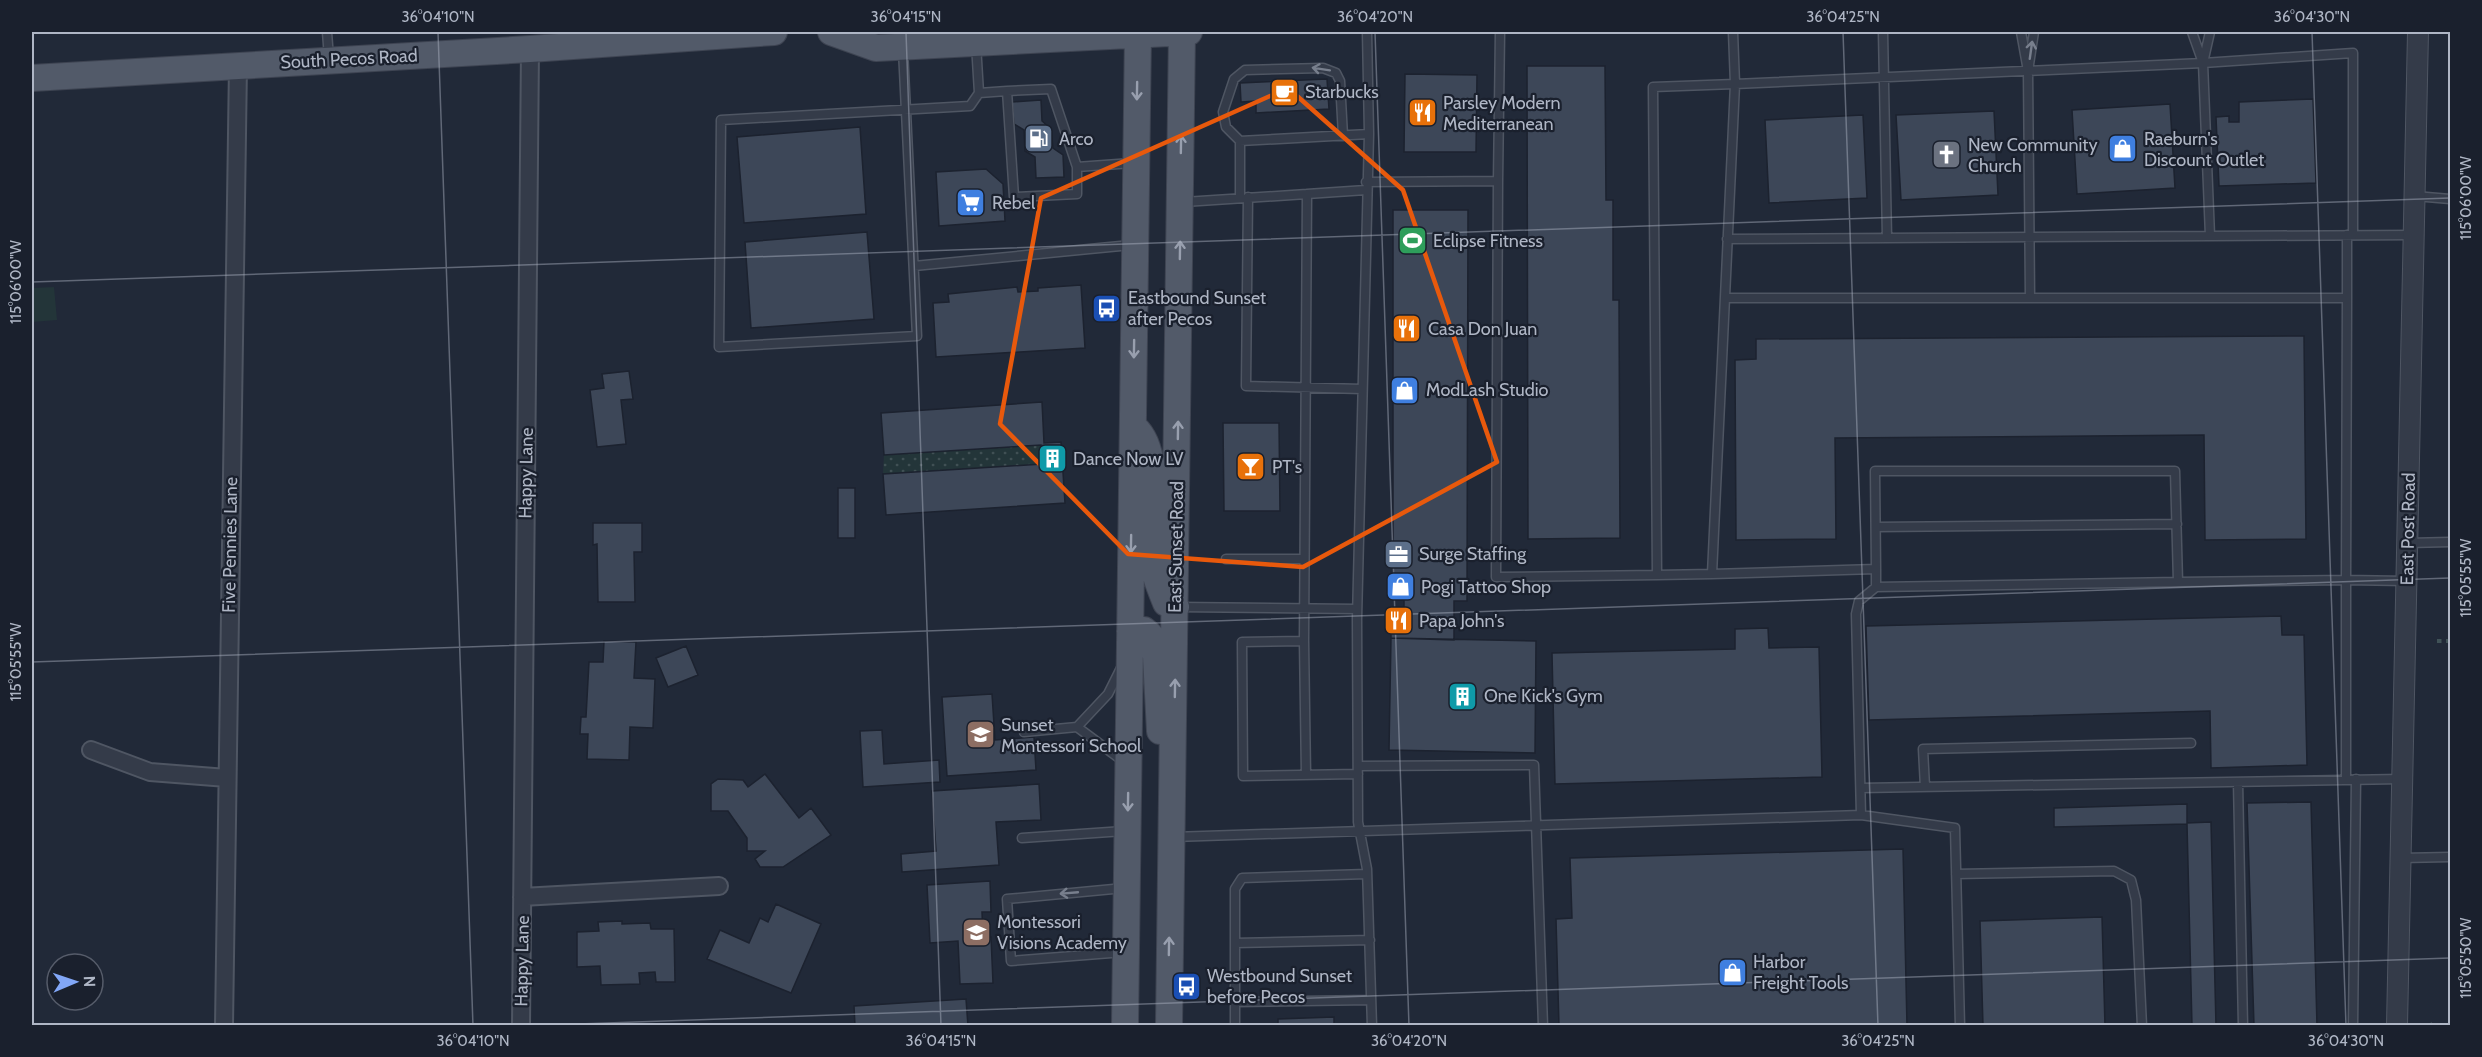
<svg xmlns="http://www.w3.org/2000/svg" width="2482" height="1057" viewBox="0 0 2482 1057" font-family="Cabin,sans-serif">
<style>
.grass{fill:#233539}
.garden{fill:url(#garden-dots)}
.building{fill:#3d4758;stroke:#1c222f;stroke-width:1.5}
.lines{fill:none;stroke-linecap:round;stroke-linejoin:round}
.service-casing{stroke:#4f5663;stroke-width:11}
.minor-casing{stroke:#4f5663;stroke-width:20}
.tertiary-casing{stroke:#4f5663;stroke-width:22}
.primary-casing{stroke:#3e4452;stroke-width:28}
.path{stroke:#405257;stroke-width:4;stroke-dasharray:4.5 4.5;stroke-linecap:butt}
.service{stroke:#343b49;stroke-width:8}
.minor{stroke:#343b49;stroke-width:16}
.tertiary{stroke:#343b49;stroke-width:20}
.primary{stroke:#525a69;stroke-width:26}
.oneway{stroke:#787f8d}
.oneway2{stroke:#989fae}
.marked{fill:none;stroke:#e8590c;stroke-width:4.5;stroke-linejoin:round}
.ticks{fill:none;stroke:#afb6c5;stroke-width:1.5;stroke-opacity:0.45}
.labels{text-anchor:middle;stroke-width:4.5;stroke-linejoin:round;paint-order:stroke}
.street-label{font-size:18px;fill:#afb6c5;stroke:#1a202d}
.poi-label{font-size:18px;fill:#afb6c5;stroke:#1a202d;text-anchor:start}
.neatline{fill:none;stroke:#afb6c5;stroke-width:2}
.ticks-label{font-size:15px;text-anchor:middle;fill:#afb6c5}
</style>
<defs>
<pattern id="garden-dots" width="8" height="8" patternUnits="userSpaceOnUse" patternTransform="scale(1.5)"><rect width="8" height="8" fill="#233539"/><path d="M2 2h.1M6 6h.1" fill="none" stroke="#405054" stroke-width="1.8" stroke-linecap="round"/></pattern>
</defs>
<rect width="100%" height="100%" fill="#212938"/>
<!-- grass -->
<path class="grass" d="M54,287L57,320L32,322V288Z"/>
<!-- garden -->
<path class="garden" d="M1041,445L1042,464L883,474L884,455Z"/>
<!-- building -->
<path class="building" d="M1527,66H1605L1606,200H1613V300H1619L1620,538L1528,539Z
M1405,74L1477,75L1476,152H1404Z
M1327,79L1329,109L1256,113V101L1241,102L1240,83Z
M2313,99L2316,183L2219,186L2216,117L2229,116V122H2239V102Z
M1041,100L1042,121L1051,129L1053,148L1063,155L1064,177L1036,178L1035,157L1025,151L1024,130L1014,124L1012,102Z
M2170,104L2175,188L2077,194L2072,110Z
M1994,111L1998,195L1901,200L1896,115Z
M1863,115L1867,198L1769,203L1765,120Z
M860,127L866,214L744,223L737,137Z
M986,169L1003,184L1005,221L939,226L936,172Z
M1393,210H1468L1467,601H1454V640L1391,638V612H1404V600H1393Z
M867,232L874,319L751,328L745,242Z
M1081,285L1085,348L936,357L933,303L949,302L948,294L1017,287L1018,292L1038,291V288Z
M2304,336L2306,539L2205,540L2204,435L1835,438L1836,539L1736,540L1735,360L1756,359V339Z
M629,371L633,399L621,400L626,444L597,447L590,390L604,388L602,374Z
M1042,402L1044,443L1061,442L1065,503L886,515L883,474L1042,464L1041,445L884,455L881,413Z
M1223,423H1279L1280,511H1224Z
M838,488H855V538H838Z
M593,523H642V552H634L635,602H598L597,544L593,545Z
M2281,616L2282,635H2304L2307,765L2211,768L2210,711L1869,720L1866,626Z
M1768,628L1769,648L1819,647L1822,777L1555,784L1552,653L1735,649V629Z
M1391,638L1536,641L1535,753L1389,750Z
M604,641L636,642L634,678L655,679L653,728L630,727L629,760L587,759L588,734H580L581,717H586L589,662H603Z
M686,646L698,675L668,687L656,658Z
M992,694L995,740L1034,737L1036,770L947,776L942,697Z
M882,730L884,764L939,760L940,782L863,787L860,731Z
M765,774L799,818L811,808L831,835L783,867H760L755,859L765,851H747V838L728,811H711V784L718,779L743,780L748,787Z
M1039,784L1041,820L996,822L999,865L902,872L901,854L936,851L932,791Z
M2311,802L2317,1026H2254L2247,803Z
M2187,804V823L2211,822L2216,1026H2192L2187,824L2054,827V808Z
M1903,849L1907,1026H1559L1556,919L1572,918L1570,858Z
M990,881L991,912H982L983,937H991L993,983L960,984L958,941L930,943L927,885Z
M776,904L821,924L791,993L707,959L720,930L749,943L760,918L768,922Z
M2102,917L2105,1026H1983L1980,921Z
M622,921V924L650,923L651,929H674L675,982H656L655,972L639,973L640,984L601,985L600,966L577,967V932L599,931L598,922Z
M966,999L968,1026H855L854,1006Z
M1334,1017V1026H1278V1019Z"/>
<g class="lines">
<defs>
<path id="service" d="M327,32L329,58
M1367,32L1369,134L1357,619L1358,822L1367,869L1372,1026
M1883,32L1887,238
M2021,32L2028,71L2034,32
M2192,32L2203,63L2210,32
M976,44L979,93L1007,91
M903,50L917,336L719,347L721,120L970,106L979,93
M2203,63L2210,236L2414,235
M2028,71L2030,298
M1240,141L1226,127L1223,112L1234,79L1245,70L1323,68L1336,73L1340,81L1343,136
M1077,167L1051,89L1007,91L1014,197L1077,194V167L1132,163
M1498,181L1496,577L1657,575L1653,87L1735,84L1733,32
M1366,182L1498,181L1500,32
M1307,194L1366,190
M2415,196L2450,199
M1240,197V141L1369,134
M1248,197L1246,386L1362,389
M1184,202L1307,194L1304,641
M1727,239L2210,236
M914,266L1131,245
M1725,298H2347V235
M1876,527L2177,524
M2407,543L2450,542
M1226,559H1304
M1712,574L1876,569L1875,471H2175L2178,582L1876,587V569
M1657,575L1712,574L1735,84L2203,63L2353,53V235
M2178,582L2346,580L2347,298
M1178,607L1357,609
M1122,666L1108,694L1077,727L1123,761
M1024,732L1077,727
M1358,766L1534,765L1543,1026
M1306,775L1304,641L1242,642L1243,776L1358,774
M2346,780V580L2406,581
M2238,782L2243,1026
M1925,787L1923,749L2191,743
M1861,788L2402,779
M1861,815L1955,828L1960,1026
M1173,837L1861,815L1856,614L1859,601L1876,587
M1022,838L1124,831
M2401,858L2450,857
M1956,874L2114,871L2131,880L2136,900L2142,1026
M1124,888L1007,899L1011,961L1124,952
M1235,943L1370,940
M1235,1002L1371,1000
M1235,1026V889L1242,878L1367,874
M2353,1026L2356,779"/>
<path id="minor" d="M91,750L150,772L227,778
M522,897L719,886
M224,1026L238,65
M521,1026L530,49"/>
<path id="tertiary" d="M2397,1026L2418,32"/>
<path id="primary" d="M831,32L876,48L1189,32
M32,78L530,49L774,32
M1135,428C1163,453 1148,523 1152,558C1154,574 1160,588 1166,603L1176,607
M1130,631L1144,630L1150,635L1156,656L1160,731
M1125,1026L1138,32
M1169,1026L1182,32"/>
</defs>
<!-- service casing -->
<use href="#service" class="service-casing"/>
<!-- minor casing -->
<use href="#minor" class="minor-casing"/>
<!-- tertiary casing -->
<use href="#tertiary" class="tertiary-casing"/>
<!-- primary casing -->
<use href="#primary" class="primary-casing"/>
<!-- path -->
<path class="path" d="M2437,641H2450
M2430,1023L2431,1026"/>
<!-- service -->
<use href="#service" class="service"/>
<!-- minor -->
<use href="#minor" class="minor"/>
<!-- tertiary -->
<use href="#tertiary" class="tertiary"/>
<!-- primary -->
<use href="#primary" class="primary"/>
</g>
<!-- one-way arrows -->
<defs><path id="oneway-shaft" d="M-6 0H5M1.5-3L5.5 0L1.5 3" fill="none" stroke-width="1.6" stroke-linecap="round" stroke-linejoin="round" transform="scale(1.5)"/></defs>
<g class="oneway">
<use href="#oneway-shaft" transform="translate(2031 50) rotate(-82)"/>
<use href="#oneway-shaft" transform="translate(1321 69) rotate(-171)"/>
<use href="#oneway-shaft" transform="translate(1069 893) rotate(175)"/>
</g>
<g class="oneway2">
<use href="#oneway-shaft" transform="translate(1137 91) rotate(91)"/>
<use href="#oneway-shaft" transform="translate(1181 144) rotate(-89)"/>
<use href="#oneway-shaft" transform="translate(1180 250) rotate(-89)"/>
<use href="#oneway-shaft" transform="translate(1134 349) rotate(91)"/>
<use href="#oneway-shaft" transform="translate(1178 430) rotate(-89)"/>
<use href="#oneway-shaft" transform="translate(1131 544) rotate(91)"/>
<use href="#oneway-shaft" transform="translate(1175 688) rotate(-89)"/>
<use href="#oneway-shaft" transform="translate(1128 802) rotate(91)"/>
<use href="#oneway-shaft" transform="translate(1169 946) rotate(-89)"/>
</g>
<!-- marked area -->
<path class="marked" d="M1288,88L1403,190L1497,462L1303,567L1128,554L1000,424L1041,198Z"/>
<!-- ticks -->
<path class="ticks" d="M438,32L473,1026M906,32L941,1026M1375,32L1409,1026M1843,32L1878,1026M2312,32L2346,1026M32,282L2450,198M32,662L2450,578M521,1026L2450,958"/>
<!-- icons -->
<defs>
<symbol id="cafe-square" viewBox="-11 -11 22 22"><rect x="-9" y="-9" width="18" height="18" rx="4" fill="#e8710a" stroke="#1a202d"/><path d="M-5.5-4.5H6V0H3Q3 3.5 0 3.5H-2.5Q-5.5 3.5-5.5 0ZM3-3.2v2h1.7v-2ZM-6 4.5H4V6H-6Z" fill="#fff"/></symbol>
<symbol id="restaurant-square" viewBox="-11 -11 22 22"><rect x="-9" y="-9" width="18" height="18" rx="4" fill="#e8710a" stroke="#1a202d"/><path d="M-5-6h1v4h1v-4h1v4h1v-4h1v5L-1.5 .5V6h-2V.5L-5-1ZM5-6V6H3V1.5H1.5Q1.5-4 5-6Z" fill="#fff"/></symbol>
<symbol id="fuel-square" viewBox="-11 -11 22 22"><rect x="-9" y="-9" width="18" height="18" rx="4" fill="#5c6f8a" stroke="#1a202d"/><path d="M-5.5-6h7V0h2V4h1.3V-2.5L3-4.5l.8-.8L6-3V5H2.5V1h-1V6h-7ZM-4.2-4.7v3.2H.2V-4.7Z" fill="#fff"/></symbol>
<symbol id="shop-square" viewBox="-11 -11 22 22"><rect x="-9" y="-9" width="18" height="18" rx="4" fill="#3f7fe0" stroke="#1a202d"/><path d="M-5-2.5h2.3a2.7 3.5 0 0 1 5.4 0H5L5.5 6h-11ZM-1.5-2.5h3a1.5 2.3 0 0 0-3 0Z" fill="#fff"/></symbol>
<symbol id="church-square" viewBox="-11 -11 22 22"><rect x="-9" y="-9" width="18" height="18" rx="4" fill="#6b7280" stroke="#1a202d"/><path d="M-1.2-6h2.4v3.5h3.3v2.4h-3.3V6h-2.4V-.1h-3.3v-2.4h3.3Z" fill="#fff"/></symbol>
<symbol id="supermarket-square" viewBox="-11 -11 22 22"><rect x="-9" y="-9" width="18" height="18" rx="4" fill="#3f7fe0" stroke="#1a202d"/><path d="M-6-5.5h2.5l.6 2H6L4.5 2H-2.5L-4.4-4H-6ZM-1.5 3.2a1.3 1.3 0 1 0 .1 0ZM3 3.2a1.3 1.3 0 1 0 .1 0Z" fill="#fff"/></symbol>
<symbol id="stadium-square" viewBox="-11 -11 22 22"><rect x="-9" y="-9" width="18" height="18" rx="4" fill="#2e9e5b" stroke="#1a202d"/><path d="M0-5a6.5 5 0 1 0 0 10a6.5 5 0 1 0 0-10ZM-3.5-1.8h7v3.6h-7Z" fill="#fff"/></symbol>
<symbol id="bus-square" viewBox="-11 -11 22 22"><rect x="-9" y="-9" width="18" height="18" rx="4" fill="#1a4fb4" stroke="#1a202d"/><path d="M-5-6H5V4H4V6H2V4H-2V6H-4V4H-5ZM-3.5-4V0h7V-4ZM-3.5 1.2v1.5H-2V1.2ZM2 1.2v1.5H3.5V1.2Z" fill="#fff"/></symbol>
<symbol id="building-square" viewBox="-11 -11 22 22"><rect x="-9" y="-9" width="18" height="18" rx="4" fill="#0f9aa8" stroke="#1a202d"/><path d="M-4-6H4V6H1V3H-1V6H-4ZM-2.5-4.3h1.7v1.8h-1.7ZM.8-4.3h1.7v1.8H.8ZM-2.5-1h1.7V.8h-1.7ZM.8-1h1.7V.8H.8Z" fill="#fff"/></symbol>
<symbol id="bar-square" viewBox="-11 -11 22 22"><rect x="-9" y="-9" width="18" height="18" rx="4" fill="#e8710a" stroke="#1a202d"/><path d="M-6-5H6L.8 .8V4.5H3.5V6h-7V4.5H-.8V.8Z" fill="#fff"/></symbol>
<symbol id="office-square" viewBox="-11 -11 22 22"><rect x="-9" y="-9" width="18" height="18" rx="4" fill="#5c6f8a" stroke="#1a202d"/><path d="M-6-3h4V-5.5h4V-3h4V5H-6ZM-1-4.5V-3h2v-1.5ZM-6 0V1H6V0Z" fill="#fff"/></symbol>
<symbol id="school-square" viewBox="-11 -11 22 22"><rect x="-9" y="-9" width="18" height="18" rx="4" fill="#8d6e63" stroke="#1a202d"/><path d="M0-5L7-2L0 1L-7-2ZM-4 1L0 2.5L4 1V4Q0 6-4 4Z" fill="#fff"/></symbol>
</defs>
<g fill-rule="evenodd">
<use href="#cafe-square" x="1268" y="76" width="33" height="33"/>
<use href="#restaurant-square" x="1406" y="96" width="33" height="33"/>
<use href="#fuel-square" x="1022" y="122" width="33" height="33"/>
<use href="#shop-square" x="2106" y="132" width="33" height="33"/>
<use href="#church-square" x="1930" y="138" width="33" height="33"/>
<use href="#supermarket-square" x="954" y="186" width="33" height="33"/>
<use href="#stadium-square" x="1396" y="224" width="33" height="33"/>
<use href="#bus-square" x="1090" y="292" width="33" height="33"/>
<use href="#restaurant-square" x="1390" y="312" width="33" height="33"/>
<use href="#shop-square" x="1388" y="374" width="33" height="33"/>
<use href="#building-square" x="1036" y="442" width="33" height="33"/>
<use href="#bar-square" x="1234" y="450" width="33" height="33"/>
<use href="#office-square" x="1382" y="538" width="33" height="33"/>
<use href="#shop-square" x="1384" y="570" width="33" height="33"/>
<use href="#restaurant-square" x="1382" y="604" width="33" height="33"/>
<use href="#building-square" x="1446" y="680" width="33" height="33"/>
<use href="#school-square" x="964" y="718" width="33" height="33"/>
<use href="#school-square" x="960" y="916" width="33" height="33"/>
<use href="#shop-square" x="1716" y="956" width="33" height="33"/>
<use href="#bus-square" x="1170" y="970" width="33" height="33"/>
</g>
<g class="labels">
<!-- street labels -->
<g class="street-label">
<text transform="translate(349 59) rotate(-3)" y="6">South Pecos Road</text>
<text transform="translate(526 473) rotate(-89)" y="6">Happy Lane</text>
<text transform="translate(2408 529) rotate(-89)" y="6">East Post Road</text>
<text transform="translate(230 545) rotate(-89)" y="6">Five Pennies Lane</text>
<text transform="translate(1176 547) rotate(-89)" y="6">East Sunset Road</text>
<text transform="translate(522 961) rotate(-89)" y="6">Happy Lane</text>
</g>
<!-- poi labels -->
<g class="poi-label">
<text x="1305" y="98">Starbucks</text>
<text x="1443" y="109">Parsley Modern<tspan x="1443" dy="21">Mediterranean</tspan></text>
<text x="1059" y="145">Arco</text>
<text x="2144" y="145">Raeburn's<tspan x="2144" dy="21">Discount Outlet</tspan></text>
<text x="1968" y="151">New Community<tspan x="1968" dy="21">Church</tspan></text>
<text x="992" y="209">Rebel</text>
<text x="1433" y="247">Eclipse Fitness</text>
<text x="1128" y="304">Eastbound Sunset<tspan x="1128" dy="21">after Pecos</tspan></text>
<text x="1428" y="335">Casa Don Juan</text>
<text x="1426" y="396">ModLash Studio</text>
<text x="1073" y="465">Dance Now LV</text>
<text x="1272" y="473">PT's</text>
<text x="1419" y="560">Surge Staffing</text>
<text x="1421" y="593">Pogi Tattoo Shop</text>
<text x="1419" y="627">Papa John's</text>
<text x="1484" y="702">One Kick's Gym</text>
<text x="1001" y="731">Sunset<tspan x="1001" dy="21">Montessori School</tspan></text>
<text x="997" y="928">Montessori<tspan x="997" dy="21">Visions Academy</tspan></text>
<text x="1753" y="968">Harbor<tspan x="1753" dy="21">Freight Tools</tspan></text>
<text x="1207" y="982">Westbound Sunset<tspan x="1207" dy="21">before Pecos</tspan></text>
</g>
</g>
<!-- border -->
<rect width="2482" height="1057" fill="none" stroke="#1a202d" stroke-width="66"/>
<!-- north arrow -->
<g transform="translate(75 982) rotate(88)"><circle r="28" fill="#1a202d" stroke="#565c6a" stroke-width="1.5"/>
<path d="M0-4.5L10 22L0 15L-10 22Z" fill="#82a7f7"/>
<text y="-9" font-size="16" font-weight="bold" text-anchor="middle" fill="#afb6c5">N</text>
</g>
<rect x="33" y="33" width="2416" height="991" class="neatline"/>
<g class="ticks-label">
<text x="438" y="22">36°04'10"N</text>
<text x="906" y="22">36°04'15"N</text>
<text x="1375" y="22">36°04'20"N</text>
<text x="1843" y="22">36°04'25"N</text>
<text x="2312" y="22">36°04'30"N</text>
<text transform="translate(2466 198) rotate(-90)" y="5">115°06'00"W</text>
<text transform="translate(16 282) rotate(-90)" y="5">115°06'00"W</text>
<text transform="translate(2466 578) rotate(-90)" y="5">115°05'55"W</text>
<text transform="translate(16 662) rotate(-90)" y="5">115°05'55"W</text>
<text transform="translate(2466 958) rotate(-90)" y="5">115°05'50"W</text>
<text x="473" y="1046">36°04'10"N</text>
<text x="941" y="1046">36°04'15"N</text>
<text x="1409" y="1046">36°04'20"N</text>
<text x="1878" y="1046">36°04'25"N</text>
<text x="2346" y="1046">36°04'30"N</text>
</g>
</svg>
